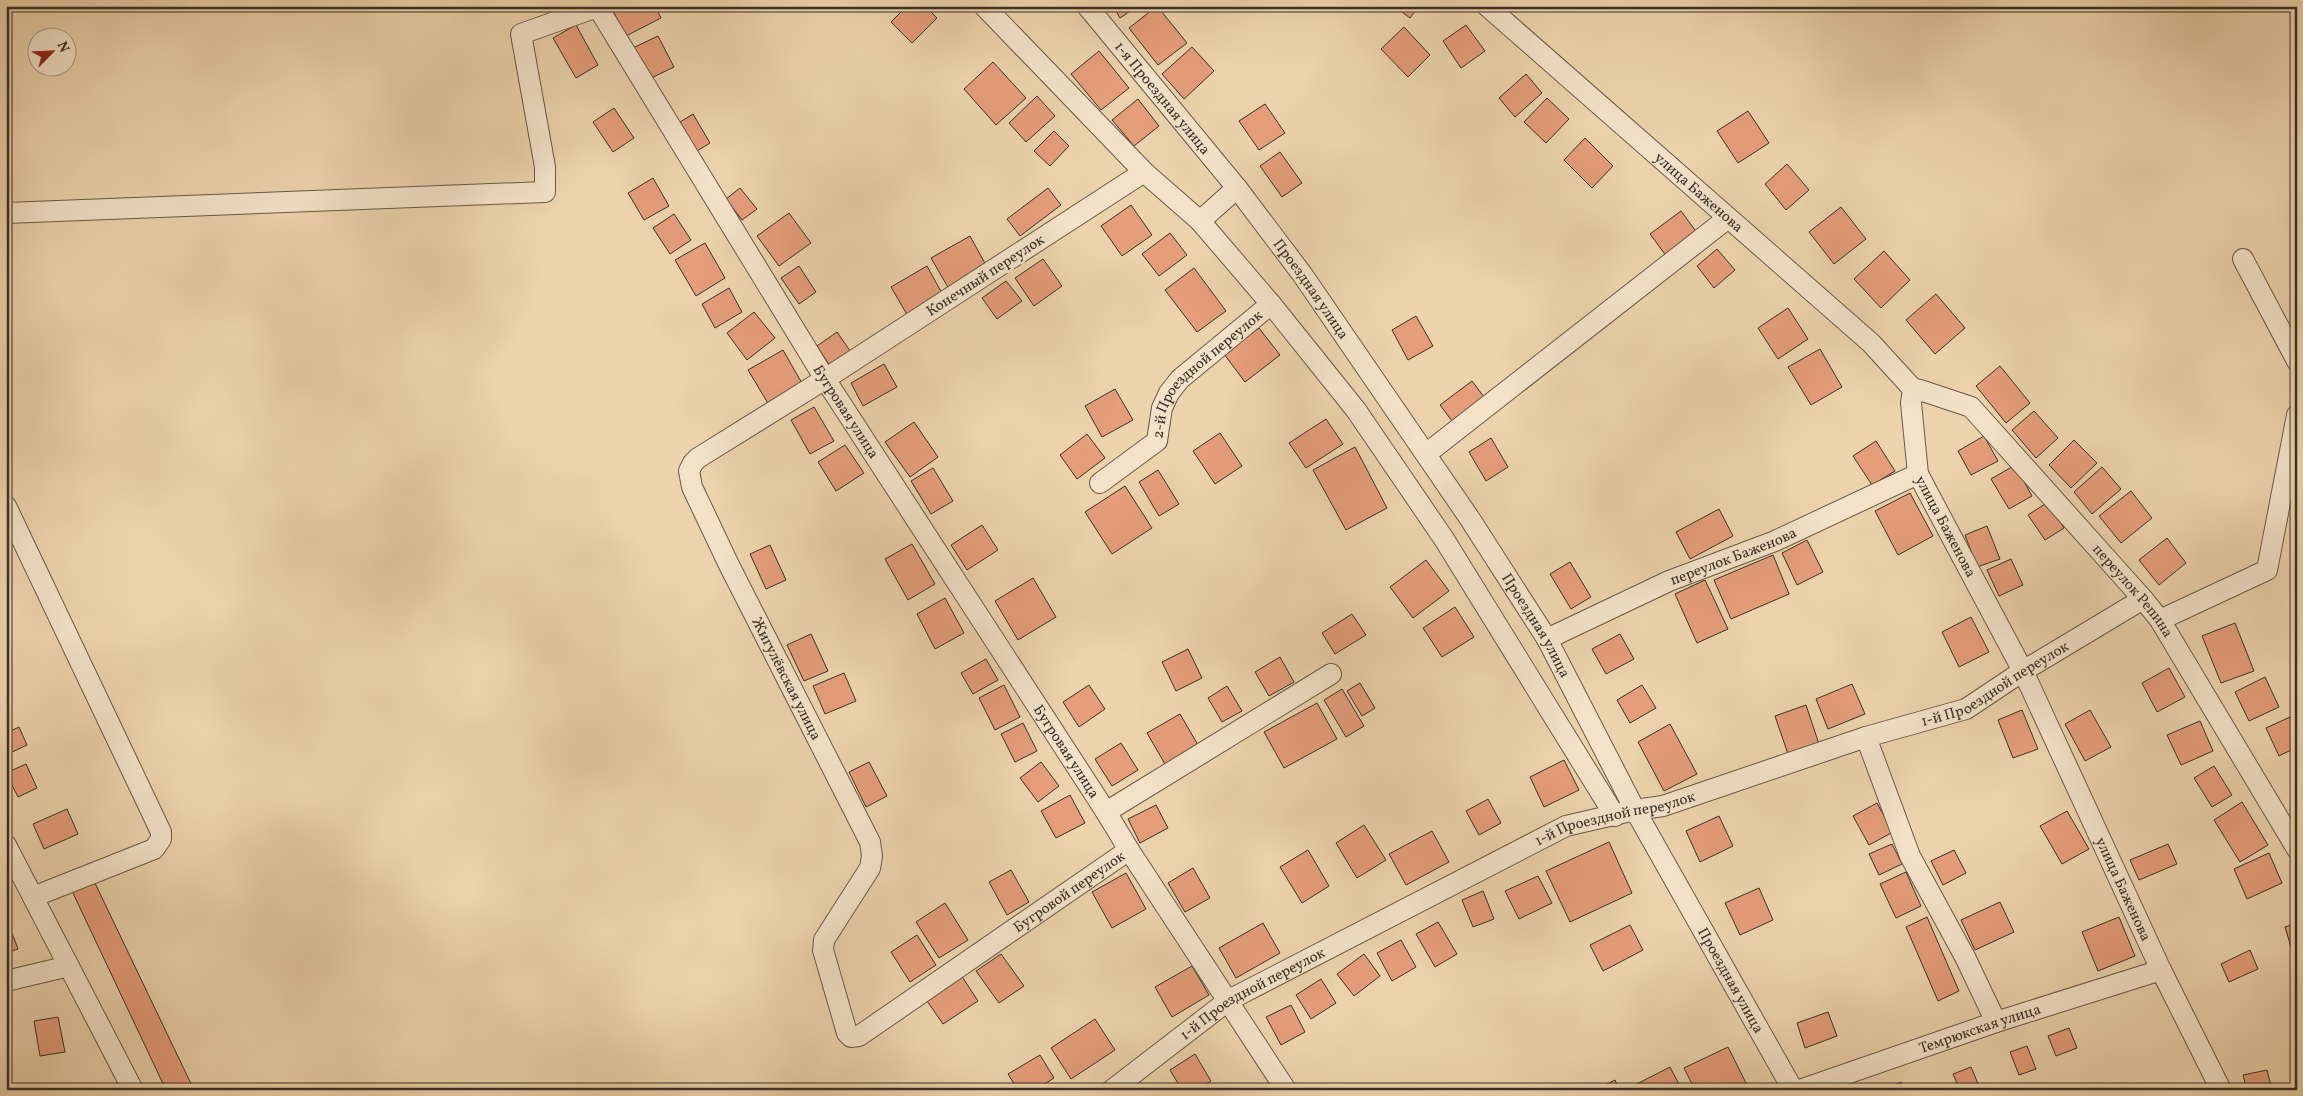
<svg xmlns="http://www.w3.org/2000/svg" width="2303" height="1096" viewBox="0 0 2303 1096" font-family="Vollkorn,serif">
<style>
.building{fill:#e59d7a;stroke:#393027}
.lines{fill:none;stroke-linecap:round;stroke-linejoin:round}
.minor-casing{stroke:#665948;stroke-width:22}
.minor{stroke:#f3e2c8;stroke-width:20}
.labels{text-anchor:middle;stroke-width:5;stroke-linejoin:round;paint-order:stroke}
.street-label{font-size:15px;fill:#393027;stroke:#f3e2c8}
</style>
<rect width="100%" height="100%" fill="#ecd3ab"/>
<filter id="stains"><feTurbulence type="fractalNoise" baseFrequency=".004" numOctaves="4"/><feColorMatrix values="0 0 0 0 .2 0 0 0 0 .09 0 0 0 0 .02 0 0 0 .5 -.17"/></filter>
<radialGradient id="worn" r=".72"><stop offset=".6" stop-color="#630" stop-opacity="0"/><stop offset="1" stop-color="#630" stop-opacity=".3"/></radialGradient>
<!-- building -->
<path class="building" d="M613,6H655L661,18L626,36L611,7Z
M907,6H925L937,18L912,43L891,22Z
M1113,6H1138L1120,18Z
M1157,6L1187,43L1158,65L1129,28Z
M1394,6H1419L1410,18Z
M576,25L598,65L576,78L553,38Z
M1466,25L1485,51L1461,68L1443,41Z
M1404,27L1430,55L1408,77L1381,49Z
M658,36L674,67L649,79L633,48Z
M1192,47L1214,71L1184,99L1162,74Z
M1099,51L1129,88L1101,110L1071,74Z
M993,62L1026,98L996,125L964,89Z
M1526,74L1542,93L1515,117L1499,98Z
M1037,96L1055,116L1026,142L1009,123Z
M1547,98L1569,119L1546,143L1524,122Z
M1138,99L1159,126L1134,146L1112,120Z
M1265,104L1285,133L1259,150L1239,121Z
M614,108L634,138L613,152L593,122Z
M1748,111L1769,143L1738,163L1717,131Z
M693,114L710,143L697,151L680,122Z
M1054,131L1069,146L1050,166L1034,151Z
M1585,138L1613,166L1592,188L1564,160Z
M1280,152L1302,183L1282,197L1260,166Z
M1787,164L1809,190L1786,210L1765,184Z
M653,178L669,206L644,220L628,193Z
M740,188L757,209L742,220L726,199Z
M1048,188L1061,205L1020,236L1007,219Z
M1131,205L1152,235L1122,256L1101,226Z
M1841,207L1866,239L1834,264L1809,232Z
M1681,211L1701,238L1670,261L1650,234Z
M789,213L811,243L779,266L757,236Z
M674,214L691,240L670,254L653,228Z
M1170,233L1187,255L1159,276L1142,254Z
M970,236L987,267L949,289L931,258Z
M705,243L725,278L696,296L675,260Z
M1717,249L1735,270L1714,288L1697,266Z
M1884,251L1910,280L1881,308L1854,279Z
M1043,259L1062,286L1034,306L1015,278Z
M799,266L816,292L799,304L781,278Z
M927,266L944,297L909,318L891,287Z
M1194,268L1226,311L1197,332L1165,290Z
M1006,281L1022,301L997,319L982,298Z
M729,288L742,312L715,328L702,304Z
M1936,294L1965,328L1935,354L1906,320Z
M1788,308L1808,339L1778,359L1758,328Z
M754,312L775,338L747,360L727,333Z
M1416,316L1433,346L1408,360L1392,330Z
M1259,328L1280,355L1245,382L1224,354Z
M837,332L855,358L834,372L817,346Z
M1820,349L1842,387L1811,405L1788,367Z
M783,350L803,385L769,405L748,370Z
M884,364L897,387L863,406L851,383Z
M2000,366L2030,403L2006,423L1976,386Z
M1472,381L1487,401L1455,425L1440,405Z
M1115,389L1133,420L1102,437L1085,406Z
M814,407L834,441L810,454L791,420Z
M2034,411L2058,438L2036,458L2012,430Z
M1326,419L1343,444L1306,468L1289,443Z
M914,422L938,457L910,477L885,442Z
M1220,433L1242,466L1215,484L1193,451Z
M1087,434L1105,458L1077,479L1060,455Z
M1984,436L1998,461L1971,475L1958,451Z
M1491,438L1508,467L1486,481L1469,452Z
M2074,440L2097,463L2071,488L2049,465Z
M1876,441L1895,471L1872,485L1853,456Z
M845,445L864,473L836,491L818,462Z
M1355,447L1387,508L1346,530L1313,470Z
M2015,465L2032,496L2009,509L1991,479Z
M2102,467L2121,489L2092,514L2074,492Z
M933,468L953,501L931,514L911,481Z
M1158,470L1179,504L1159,516L1139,482Z
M1125,486L1152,528L1112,554L1085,512Z
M2131,491L2152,518L2121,543L2099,516Z
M1910,493L1933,536L1898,555L1875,511Z
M2048,502L2064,528L2045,540L2028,515Z
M1719,509L1733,536L1690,559L1676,532Z
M982,525L998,550L967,570L951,545Z
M1987,526L2000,559L1977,567L1965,535Z
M2167,538L2186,563L2159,585L2139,560Z
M1807,540L1823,572L1797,585L1782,553Z
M912,544L935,584L908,600L885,559Z
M770,545L786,580L766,589L750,554Z
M1773,555L1789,594L1731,619L1714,580Z
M2011,559L2023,585L1999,596L1987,570Z
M1426,560L1449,591L1413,618L1390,587Z
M1570,562L1591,597L1571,609L1550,574Z
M1033,578L1056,617L1018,640L995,601Z
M1705,580L1728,629L1697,643L1675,594Z
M945,598L964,633L935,649L917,614Z
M1455,607L1474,637L1442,657L1423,628Z
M1352,614L1366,635L1335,654L1322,633Z
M1971,617L1989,652L1959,667L1942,632Z
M2235,623L2254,671L2221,683L2202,636Z
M811,634L828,671L804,681L787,645Z
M1620,634L1634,659L1606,674L1592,649Z
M1188,649L1202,678L1176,691L1162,662Z
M1280,657L1294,682L1269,696L1255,672Z
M986,659L998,680L973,694L961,673Z
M2169,668L2185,697L2157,712L2142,683Z
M844,673L856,701L825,714L813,686Z
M2265,677L2279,707L2249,721L2235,692Z
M1360,683L1375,708L1362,716L1347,691Z
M1852,684L1865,714L1828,729L1816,699Z
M1004,685L1020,717L995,730L979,698Z
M1089,685L1105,709L1079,727L1063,702Z
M1642,685L1656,708L1630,723L1617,700Z
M1227,686L1242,711L1222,722L1208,698Z
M1342,689L1364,726L1346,737L1324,700Z
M1317,703L1337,739L1284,768L1264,732Z
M1806,705L1819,744L1788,754L1775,716Z
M2022,710L2038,749L2013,758L1998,720Z
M2090,710L2111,747L2085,761L2065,724Z
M1180,714L1198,745L1165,764L1147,733Z
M2290,717L2297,731V747L2279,756L2266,728Z
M2200,721L2213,751L2181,765L2167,735Z
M1023,723L1037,751L1015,762L1001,734Z
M1670,724L1697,774L1664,791L1638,742Z
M19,727L27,745L6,755V733Z
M1121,743L1138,770L1112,786L1095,759Z
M1564,760L1579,790L1544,807L1530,777Z
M869,762L887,796L866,807L849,772Z
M1041,762L1059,786L1038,802L1020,778Z
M26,764L37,788L18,797L6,773Z
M2214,766L2232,795L2212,807L2194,778Z
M1070,795L1085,823L1056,838L1041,811Z
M1488,799L1501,823L1479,835L1466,811Z
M2242,802L2268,845L2240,862L2214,820Z
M1877,803L1893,832L1869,845L1853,816Z
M1156,805L1168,828L1140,843L1128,819Z
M67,809L78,834L44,849L33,824Z
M2067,811L2089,849L2062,864L2040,826Z
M1719,816L1733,846L1700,862L1686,831Z
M1364,825L1386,860L1357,878L1336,843Z
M1432,831L1449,862L1406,885L1389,854Z
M1609,842L1632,893L1570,922L1546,871Z
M1892,844L1902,864L1879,875L1869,854Z
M2168,844L2177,864L2139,880L2130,860Z
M1308,850L1329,886L1302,903L1280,867Z
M1954,850L1966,873L1943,885L1931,861Z
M2269,853L2282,883L2247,899L2234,869Z
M1193,868L1210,898L1185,912L1168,883Z
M1011,870L1029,902L1007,915L989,882Z
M1906,872L1921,906L1896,918L1880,884Z
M1126,873L1146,909L1112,928L1092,892Z
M1538,876L1552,903L1519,919L1505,891Z
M94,881L194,1090H166L72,891Z
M1759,888L1773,920L1740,935L1725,903Z
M1483,891L1494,919L1473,927L1462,900Z
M2000,902L2014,932L1975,950L1961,920Z
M945,903L968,940L939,958L916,922Z
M1927,917L1959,991L1938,1001L1906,927Z
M2119,917L2135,956L2098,971L2082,932Z
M6,922H8L18,949L6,953Z
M1438,922L1457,954L1435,967L1416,934Z
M1263,923L1280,953L1236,978L1219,948Z
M2297,923V945L2291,947L2285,927Z
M1630,925L1643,950L1603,971L1590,945Z
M917,935L936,965L910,982L891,952Z
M1401,940L1416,967L1392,981L1377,953Z
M2250,950L2258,969L2229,982L2221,964Z
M1001,954L1024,986L999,1003L976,971Z
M1364,954L1380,976L1354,996L1337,974Z
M1192,966L1209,995L1172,1017L1155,987Z
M961,975L978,1001L943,1024L925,998Z
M1321,979L1336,1003L1311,1019L1296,995Z
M1291,1005L1305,1032L1281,1045L1266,1017Z
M1828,1012L1837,1036L1805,1048L1797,1023Z
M58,1017L65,1052L40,1056L34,1021Z
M1095,1019L1115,1050L1071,1079L1051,1048Z
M2069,1028L2077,1048L2056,1056L2048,1036Z
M2027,1046L2036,1069L2019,1075L2010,1052Z
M1728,1047L1747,1085L1737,1090H1695L1684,1068Z
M1195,1054L1211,1081L1198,1090H1182L1170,1070Z
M1040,1055L1054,1078L1035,1090H1018L1008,1074Z
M1670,1067L1682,1090H1635L1633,1086Z
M1971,1067L1979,1086L1972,1090H1960L1953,1074Z
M2267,1070L2272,1090H2247L2243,1075Z
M1615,1080L1619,1090H1595Z
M1901,1082L1904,1090H1882Z"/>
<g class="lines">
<defs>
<g id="minor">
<path id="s1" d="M597,6L825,379L1106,812"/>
<path d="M984,6L1144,172L1200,221L1271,304L1356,410L1444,539L1615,816"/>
<path id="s2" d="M1087,6L1237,188L1302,274L1470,519L1547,639L1635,810L1793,1090"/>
<path id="s3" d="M1487,6L1871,343L1913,389L1911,403L1918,474L2023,671L2161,970L2221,1090"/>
<path id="s4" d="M1144,172L825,379L698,458L693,463L689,471L692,487L729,565L870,842L872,856L870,868L824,940L823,950L847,1033L851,1037L859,1036L1129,850L1106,812L1331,674"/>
<path d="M6,213L545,192V167L521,34L597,7"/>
<path d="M1200,221L1237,188"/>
<path d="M2243,259L2297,361"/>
<path id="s5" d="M1913,389L1920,390L1971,407L2143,599L2160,620L2297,849"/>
<path d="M1426,454L1728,218"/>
<path id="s6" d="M1100,483L1157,441L1162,408L1169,393L1180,379L1271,304"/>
<path d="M6,506L161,832V839L154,849L33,897"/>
<path d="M2160,620L2267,570L2297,415"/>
<path id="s7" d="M1547,639L1669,581L1775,541L1918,474"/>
<path d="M1866,737L1910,856L1965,957L1996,1022"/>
<path d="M6,845L133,1090"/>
<path d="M1129,850L1286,1090"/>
<path d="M6,981L69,966"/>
<path id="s8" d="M1112,1090L1229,1000L1566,826L1635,810L1663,806L1866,737L1966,709L2023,671L2143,599"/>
<path id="s9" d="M1800,1090L1996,1022L2161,970"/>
</g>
</defs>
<!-- minor casing -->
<use href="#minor" class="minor-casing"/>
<!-- minor -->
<use href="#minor" class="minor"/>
</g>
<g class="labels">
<!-- street labels -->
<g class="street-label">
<text dy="5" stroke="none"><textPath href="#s2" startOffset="119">1-я Проездная улица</textPath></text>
<text dy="5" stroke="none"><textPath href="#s3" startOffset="282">улица Баженова</textPath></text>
<text transform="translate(985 275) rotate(-33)" y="5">Конечный переулок</text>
<text dy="5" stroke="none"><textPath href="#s2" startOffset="361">Проездная улица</textPath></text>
<text dy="5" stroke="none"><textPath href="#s6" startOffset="158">2-й Проездной переулок</textPath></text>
<text dy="5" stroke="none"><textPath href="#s1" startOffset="476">Бугровая улица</textPath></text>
<text dy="5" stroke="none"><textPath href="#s3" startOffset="718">улица Баженова</textPath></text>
<text dy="5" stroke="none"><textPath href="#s7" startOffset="204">переулок Баженова</textPath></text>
<text dy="5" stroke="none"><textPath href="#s5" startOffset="306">переулок Репина</textPath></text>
<text dy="5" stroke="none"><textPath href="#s2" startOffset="766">Проездная улица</textPath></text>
<text dy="5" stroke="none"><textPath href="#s4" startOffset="776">Жигулёвская улица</textPath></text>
<text dy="5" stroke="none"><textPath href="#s8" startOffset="981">1-й Проездной переулок</textPath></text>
<text dy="5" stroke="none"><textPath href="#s1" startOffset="881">Бугровая улица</textPath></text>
<text dy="5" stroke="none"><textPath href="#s8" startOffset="576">1-й Проездной переулок</textPath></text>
<text dy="5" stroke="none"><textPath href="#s3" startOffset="1122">улица Баженова</textPath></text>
<text dy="5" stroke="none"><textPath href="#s4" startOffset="1436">Бугровой переулок</textPath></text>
<text dy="5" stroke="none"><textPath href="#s2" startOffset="1171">Проездная улица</textPath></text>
<text dy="5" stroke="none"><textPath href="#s8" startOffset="171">1-й Проездной переулок</textPath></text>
<text dy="5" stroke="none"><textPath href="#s9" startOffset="190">Темрюкская улица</textPath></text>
</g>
</g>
<!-- margin -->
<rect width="2303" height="1096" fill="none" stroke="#ecd3ab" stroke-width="25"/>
<rect x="8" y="8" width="2288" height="1081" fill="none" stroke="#393027" stroke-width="2.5"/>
<rect x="12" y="12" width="2278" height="1071" fill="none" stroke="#393027"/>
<!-- north arrow -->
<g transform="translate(52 52) rotate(66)"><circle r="24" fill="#f3e2c8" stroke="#a99b88"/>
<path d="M0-4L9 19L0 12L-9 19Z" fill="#8f2418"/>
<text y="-8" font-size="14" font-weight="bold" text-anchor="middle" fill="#393027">N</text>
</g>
<rect width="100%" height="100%" filter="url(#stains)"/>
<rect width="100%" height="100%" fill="url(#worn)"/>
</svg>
